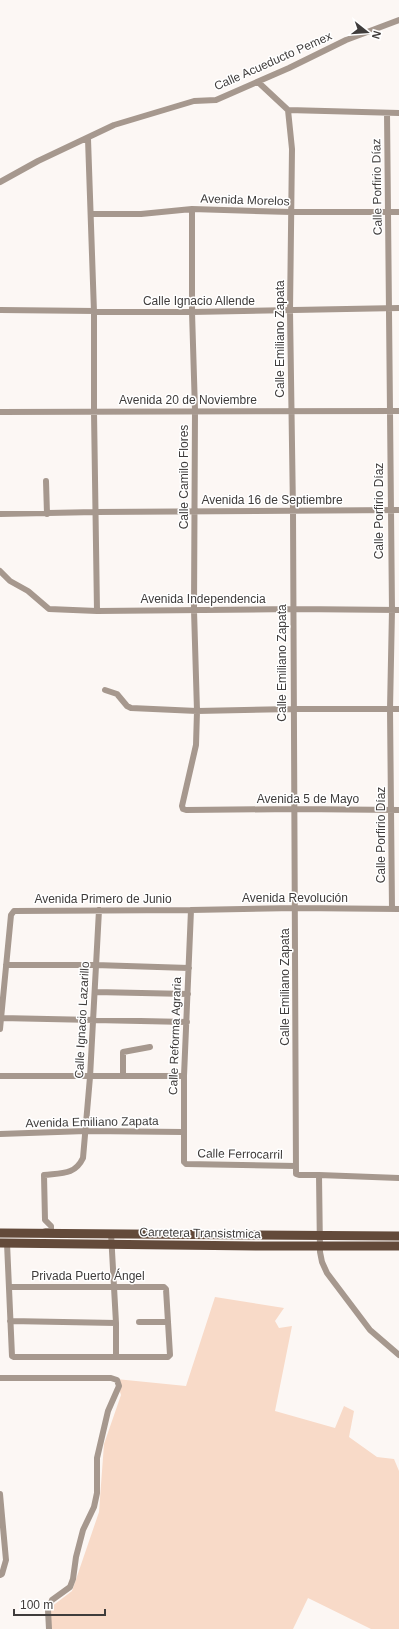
<svg xmlns="http://www.w3.org/2000/svg" width="399" height="1629" viewBox="0 0 399 1629" font-family="Helvetica,sans-serif">
<style>
.green{fill:#f8dac8}
.lines{fill:none;stroke-linecap:round;stroke-linejoin:round}
.minor{stroke:#a6988e;stroke-width:6}
.primary{stroke:#634a3a;stroke-width:9}
.labels{text-anchor:middle;stroke-width:3;stroke-linejoin:round;paint-order:stroke}
.street-label{font-size:12px;fill:#3f3c3b;stroke:#fff}
</style>
<rect width="100%" height="100%" fill="#fcf7f4"/>
<!-- green -->
<path class="green" d="M215,1297L284,1308L275,1321L279,1328L292,1326L275,1411L335,1428L344,1406L354,1411L349,1437L377,1457L394,1459L399,1471V1629H371L308,1598L293,1629H50L51,1607L72,1591L99,1512L104,1444L121,1395L116,1379L186,1386Z"/>
<g class="lines">
<!-- minor -->
<path class="minor" d="M258,82L288,110L292,149L290,311L293,511L296,1174L299,1175H319L320,1252L322,1262L327,1273L370,1330L399,1355
M288,110L399,113
M387,113L392,610L390,709L392,909
M88,139L94,312V412L97,611
M0,182L38,161L114,125L194,101L216,100L289,68L346,40L399,20
M192,209V312L195,410L194,610L197,711L196,745L182,806L183,809L186,810L295,809L399,810
M91,214H141L192,209L291,212H399
M0,310L192,312L399,308
M0,412L399,411
M46,481L47,514
M0,514L96,512L399,510
M0,571L10,581L28,591L49,609L97,611L293,609L399,610
M105,690L117,694L127,706L131,708L197,711L293,709H399
M191,910L184,1076V1162L186,1164L296,1166
M6,965H95L189,968
M95,992L188,994
M1,1018L187,1022
M0,1029L11,915L14,911L191,910L295,908L399,909
M123,1075V1052L150,1047
M0,1076H184
M0,1134L86,1131L183,1132
M319,1175L399,1178
M43,1232L51,1229V1226L45,1220L44,1175C62,1173 75,1175 83,1158L90,1077L99,910
M111,1233L116,1323V1357
M7,1243L12,1356L14,1357H168L170,1355L166,1289L164,1287H9
M10,1321L116,1323
M139,1322H168
M0,1378H111L117,1380L119,1386L108,1411L97,1458V1493L94,1507L83,1530L76,1557L73,1579L70,1587L52,1600L48,1610L49,1629
M0,1494L6,1560L2,1574L0,1575"/>
<!-- primary -->
<path class="primary" d="M0,1233L399,1236
M0,1243L256,1246H399"/>
</g>
<g class="labels">
<!-- street labels -->
<g class="street-label">
<text transform="translate(273 61) rotate(-24)" y="4">Calle Acueducto Pemex</text>
<text transform="translate(377 187) rotate(-91)" y="4">Calle Porfirio Díaz</text>
<text transform="translate(245 200) rotate(2)" y="4">Avenida Morelos</text>
<text x="199" y="305">Calle Ignacio Allende</text>
<text transform="translate(280 339) rotate(-90)" y="4">Calle Emiliano Zapata</text>
<text x="188" y="404">Avenida 20 de Noviembre</text>
<text transform="translate(184 477) rotate(-90)" y="4">Calle Camilo Flores</text>
<text x="272" y="504">Avenida 16 de Septiembre</text>
<text transform="translate(379 511) rotate(-90)" y="4">Calle Porfirio Díaz</text>
<text x="203" y="603">Avenida Independencia</text>
<text transform="translate(282 663) rotate(-90)" y="4">Calle Emiliano Zapata</text>
<text x="308" y="803">Avenida 5 de Mayo</text>
<text transform="translate(381 835) rotate(-90)" y="4">Calle Porfirio Díaz</text>
<text x="295" y="902">Avenida Revolución</text>
<text x="103" y="903">Avenida Primero de Junio</text>
<text transform="translate(285 987) rotate(-90)" y="4">Calle Emiliano Zapata</text>
<text transform="translate(82 1020) rotate(-87)" y="4">Calle Ignacio Lazarillo</text>
<text transform="translate(175 1036) rotate(-88)" y="4">Calle Reforma Agraria</text>
<text transform="translate(92 1122) rotate(-1)" y="4">Avenida Emiliano Zapata</text>
<text transform="translate(240 1154) rotate(1)" y="4">Calle Ferrocarril</text>
<text transform="translate(200 1233) rotate(1)" y="4">Carretera Transistmica</text>
<text x="88" y="1280">Privada Puerto Ángel</text>
</g>
</g>
<!-- north arrow -->
<g transform="translate(367 32) rotate(107)" stroke="#ffffff" stroke-width="3" paint-order="stroke">
<path d="M0-3L7 15L0 10L-7 15Z" fill="#3f3c3b"/>
<text y="-6" font-size="11" font-weight="bold" text-anchor="middle" fill="#3f3c3b">N</text>
</g>
<!-- scale -->
<path d="M14 1609v6h91v-6" fill="none" stroke="#3f3c3b" stroke-width="2"/>
<text x="20" y="1609" font-size="12" fill="#3f3c3b" stroke="#ffffff" stroke-width="3" paint-order="stroke">100 m</text>
</svg>
